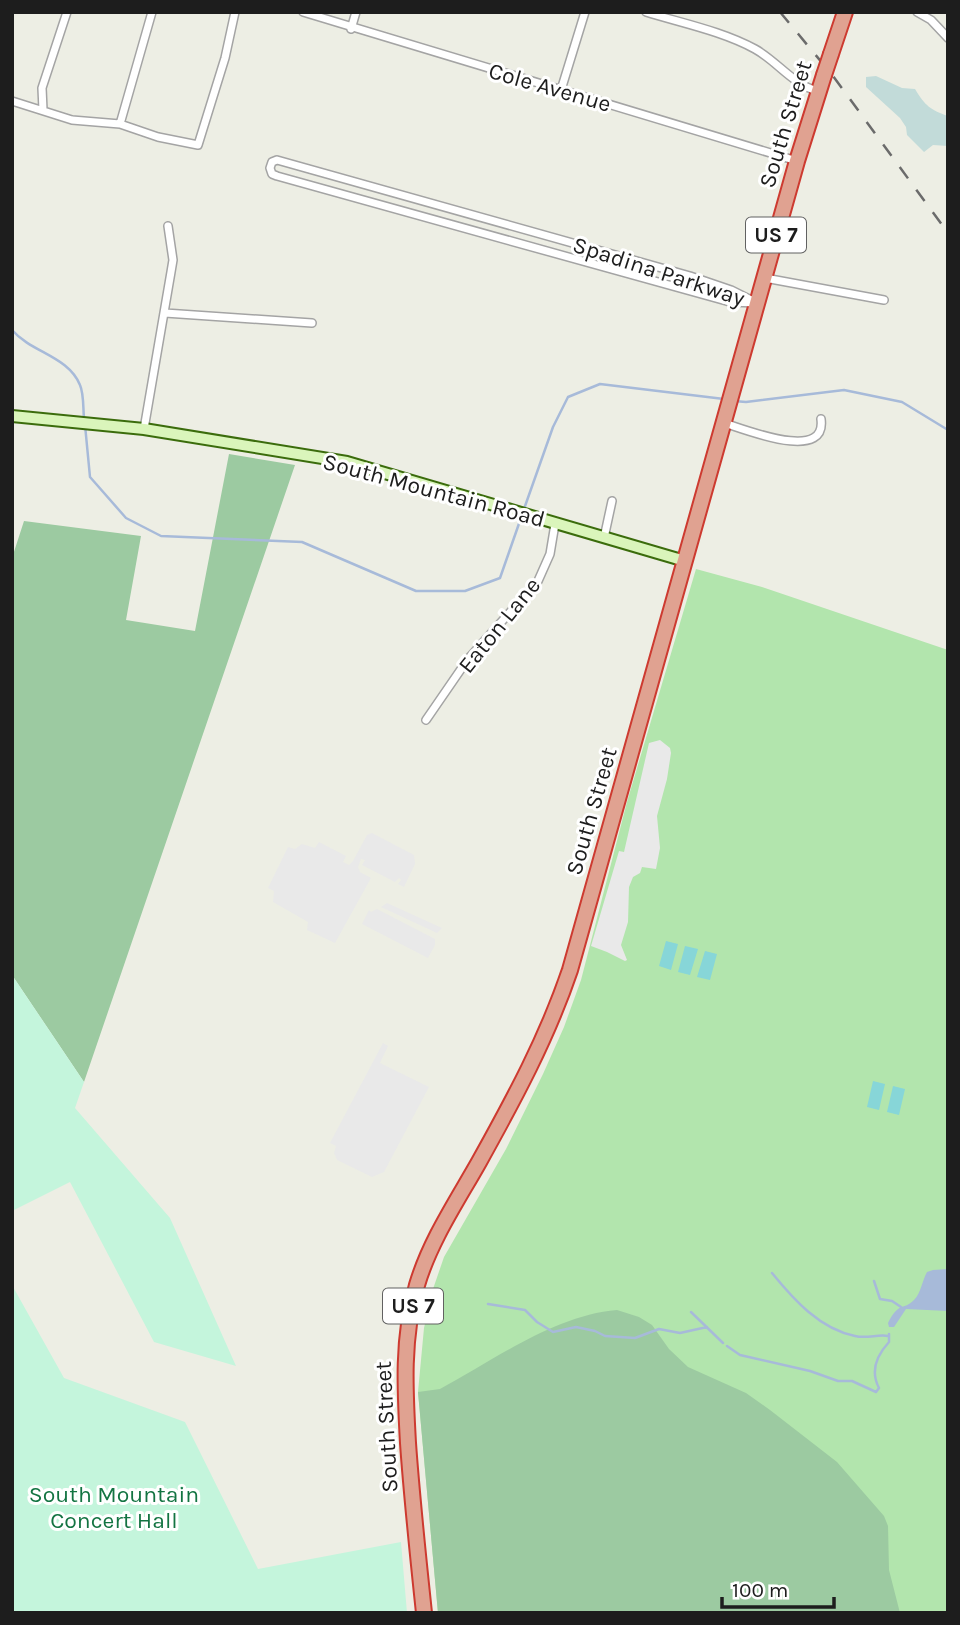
<svg xmlns="http://www.w3.org/2000/svg" width="960" height="1625" viewBox="0 0 960 1625" font-family="Karla,sans-serif">
<style>
.grass{fill:#b2e5ad}
.forest{fill:#9ccaa1}
.wetland{fill:#c2dbd9}
.park{fill:#c4f5dc}
.pitch{fill:#87d6d8}
.parking{fill:#e9e9e9}
.water{fill:#a7bad9}
.lines{fill:none;stroke-linecap:round;stroke-linejoin:round}
.stream{stroke:#a7bad9;stroke-width:2.5}
.street-casing{stroke:#a4a4a4;stroke-width:10}
.secondary-casing{stroke:#3b6c0c;stroke-width:14}
.highway-casing{stroke:#cd3a30;stroke-width:18}
.street{stroke:#fff;stroke-width:7}
.secondary{stroke:#daf5bb;stroke-width:10}
.highway{stroke:#e0a291;stroke-width:14}
.rail{stroke:#6b6b6b;stroke-width:2.5;stroke-dasharray:14 14;stroke-linecap:butt}
.highway-bridge-casing{stroke:#cd3a30;stroke-width:18;stroke-linecap:butt}
.highway-bridge{stroke:#e0a291;stroke-width:14}
.labels{text-anchor:middle;stroke-width:6;stroke-linejoin:round;paint-order:stroke}
.shield{fill:#fff;stroke:#616161;stroke-width:2}
.shield-label{font-size:21px;font-weight:bold;fill:#1d1d1d}
.street-label{font-size:23px;fill:#1d1d1d;stroke:#fff}
.park-label{font-size:23px;fill:#137442;stroke:#fff}
</style>
<rect width="100%" height="100%" fill="#edeee4"/>
<!-- grass -->
<path class="grass" d="M696,569L762,587L948,650V1613H438L418,1392L424,1328L433,1289L444,1257L506,1149L543,1074L564,1027L581,980L627,802Z"/>
<!-- forest -->
<path class="forest" d="M229,454L295,465L84,1082L12,975V558L24,521L141,536L126,620L195,631Z
M617,1310L639,1317L652,1325L669,1349L688,1367L746,1393L770,1410L837,1462L884,1516L888,1526L889,1570L900,1613H438L418,1392L440,1389C494,1360 555,1315 617,1310Z"/>
<!-- wetland -->
<path class="wetland" d="M876,76L902,88L915,89C925,106 931,110 948,116V146L933,145L924,152L907,135L906,127L900,118L866,87V77Z"/>
<!-- park -->
<path class="park" d="M12,975L84,1082L75,1108L170,1218L236,1366L154,1342L70,1182L12,1211Z
M12,1285L64,1378L185,1422L258,1569L401,1542L407,1613H12Z"/>
<!-- pitch -->
<path class="pitch" d="M666,941L678,944L671,970L659,966Z
M685,946L698,949L690,975L678,972Z
M705,951L717,954L710,980L697,977Z
M873,1081L885,1084L879,1110L867,1107Z
M893,1086L905,1089L899,1115L887,1112Z"/>
<!-- parking -->
<path class="parking" d="M660,740L670,748L671,753L667,779L657,816L660,848L656,869L642,867L640,873L633,877L629,887L628,922L621,945L627,960L625,961L607,952L591,946L619,851L624,852L649,743Z
M372,833L414,855L415,864L404,887L398,884L401,880L399,878L395,882L362,865L365,860L361,859L358,867L360,872L371,878L335,943L307,930L308,922L273,902L274,891L268,888L288,847L295,849L302,844L315,848L319,842L346,856L343,862L349,865L353,861L367,835Z
M387,903L442,928L437,933L381,907Z
M377,909L435,939V945L428,958L362,924L369,910L371,912Z
M383,1043L388,1046L380,1063L429,1087L384,1172L372,1177L337,1160L334,1153L336,1146L330,1143Z"/>
<!-- water -->
<path class="water" d="M948,1269V1311L906,1309L894,1327H889L888,1323C899,1301 903,1311 914,1300C921,1293 922,1281 927,1272L933,1270Z"/>
<g class="lines">
<!-- stream -->
<path class="stream" d="M12,330C32,353 68,356 80,385C84,394 83,409 84,418
M734,401L746,402L844,390L902,402L948,430
M85,425L90,477L126,518L161,536L302,542L416,591H465L500,578L522,515
M524,509L553,427L568,397L600,384L724,399
M772,1273C794,1300 820,1329 855,1336C867,1339 878,1334 888,1336
M874,1281L880,1299L892,1301L901,1307
M488,1304L525,1310L537,1322L553,1332L576,1327L595,1331L605,1336L635,1338L659,1329L680,1333L707,1327
M691,1312L723,1343
M727,1346L740,1355L810,1371L838,1381H852L876,1392L879,1388C870,1371 877,1355 889,1342V1334"/>
<defs>
<path id="street" d="M303,12L797,161
M646,12C681,23 722,31 755,49C777,61 793,85 818,91
M917,12L931,20L948,38
M351,29L356,12
M561,90L585,12
M12,101L72,120L120,124L158,137L198,145L225,58L235,12
M43,110L42,88L67,12
M120,124L152,12
M277,160L690,276L731,290L757,303L730,302L277,176L272,174L270,168L272,162Z
M765,278L884,300
M165,313L312,323
M724,423C744,429 827,463 821,419
M144,429L171,272L173,260L168,226
M604,538L612,501
M426,720L468,659L538,581L550,554L555,524"/>
<path id="secondary" d="M12,416L144,429L347,462L685,561"/>
<path id="highway" d="M831,54L845,12
M424,1613C418,1556 412,1500 408,1443C405,1390 402,1338 417,1285C430,1241 457,1201 479,1162C514,1099 547,1038 570,970L797,161L824,75"/>
</defs>
<!-- street casing -->
<use href="#street" class="street-casing"/>
<!-- secondary casing -->
<use href="#secondary" class="secondary-casing"/>
<!-- highway casing -->
<use href="#highway" class="highway-casing"/>
<!-- street -->
<use href="#street" class="street"/>
<!-- secondary -->
<use href="#secondary" class="secondary"/>
<!-- highway -->
<use href="#highway" class="highway"/>
<!-- rail -->
<path class="rail" d="M780,12L833,76L948,233"/>
<defs>
<path id="highway-bridge" d="M824,75L831,54"/>
</defs>
<!-- highway-bridge casing -->
<use href="#highway-bridge" class="highway-bridge-casing"/>
<!-- highway-bridge -->
<use href="#highway-bridge" class="highway-bridge"/>
</g>
<g class="labels">
<!-- shield labels -->
<g class="shield">
<rect x="746" y="217.5" width="60" height="35" rx="5"/>
<rect x="383" y="1288.5" width="60" height="35" rx="5"/>
</g>
<g class="shield-label">
<text x="776" y="242">US 7</text>
<text x="413" y="1313">US 7</text>
</g>
<!-- street labels -->
<g class="street-label">
<text transform="translate(550 87) rotate(16)" y="8">Cole Avenue</text>
<text transform="translate(785 124) rotate(-73)" y="8">South Street</text>
<text transform="translate(659 271) rotate(18)" y="8">Spadina Parkway</text>
<text transform="translate(434 490) rotate(15)" y="8">South Mountain Road</text>
<text transform="translate(499 625) rotate(-51)" y="8">Eaton Lane</text>
<text transform="translate(591 811) rotate(-74)" y="8">South Street</text>
<text transform="translate(386 1427) rotate(-93)" y="8">South Street</text>
</g>
<!-- park labels -->
<g class="park-label">
<text x="114" y="1502">South Mountain<tspan x="114" dy="26">Concert Hall</tspan></text>
</g>
</g>
<!-- border -->
<rect width="960" height="1625" fill="none" stroke="#1d1d1d" stroke-width="28"/>
<!-- scale -->
<path d="M722 1597v10h112v-10" fill="none" stroke="#1d1d1d" stroke-width="3.5"/>
<text x="732" y="1597" font-size="21" fill="#1d1d1d" stroke="#ffffff" stroke-width="5" paint-order="stroke">100 m</text>
</svg>
